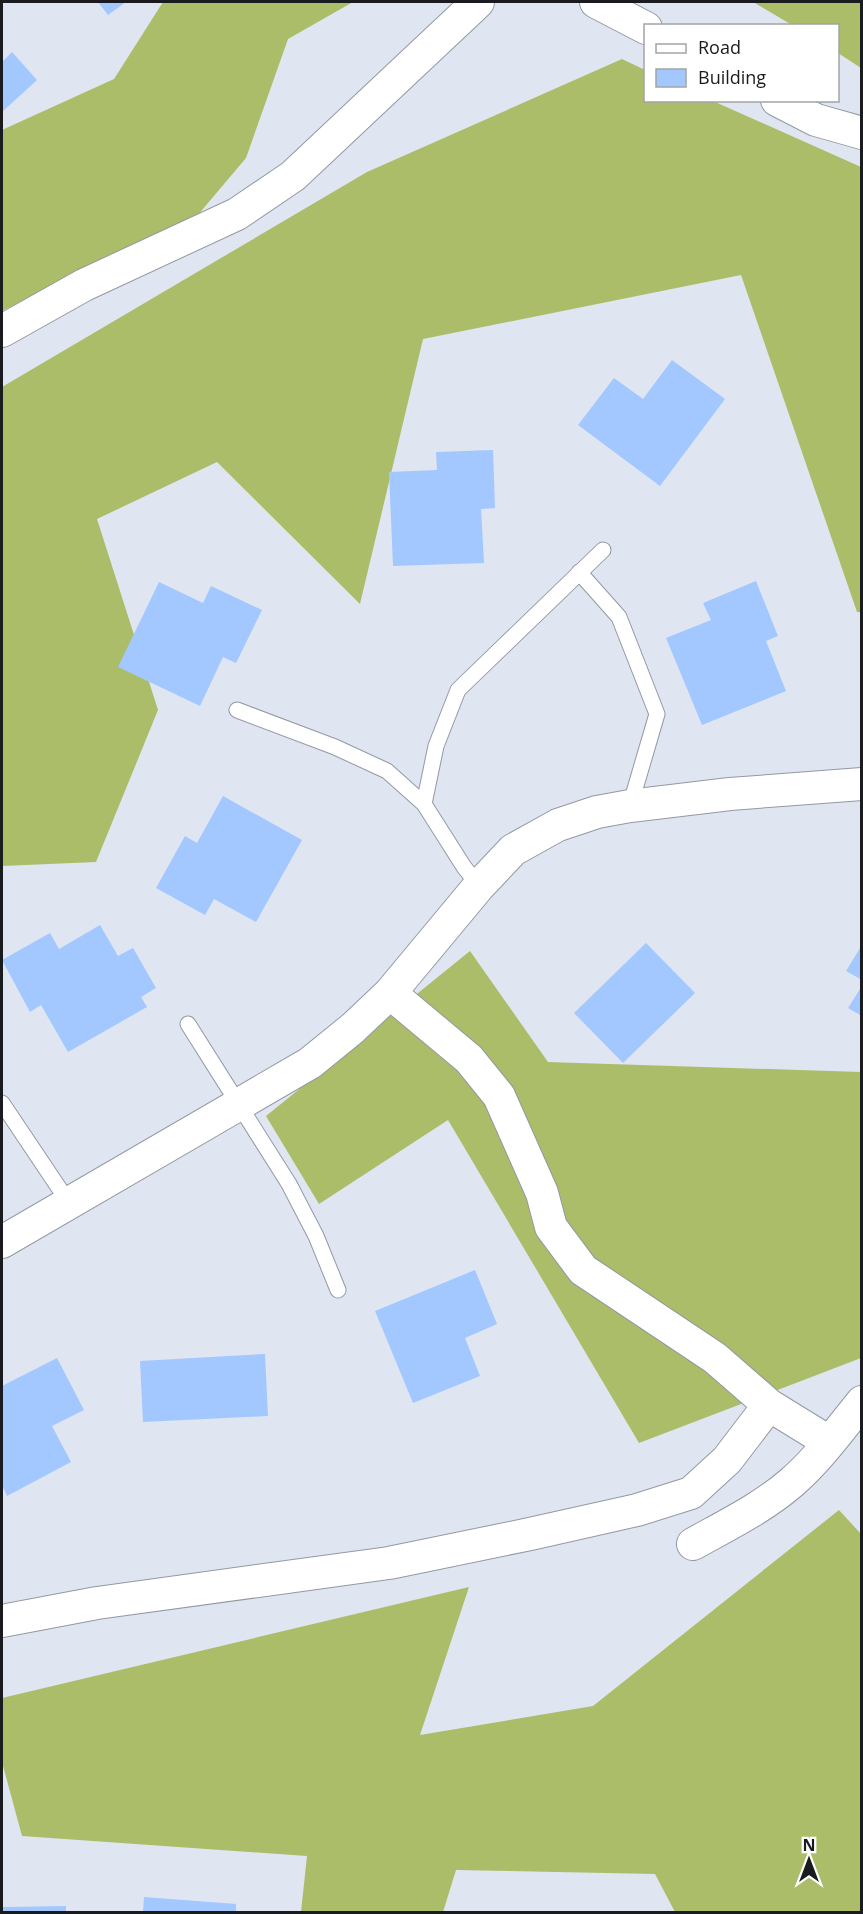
<svg xmlns="http://www.w3.org/2000/svg" width="863" height="1914" viewBox="0 0 863 1914" font-family="'Open Sans',sans-serif">
<style>
.forest{fill:#abbd69}
.building{fill:#a3c7ff}
.lines{fill:none;stroke-linecap:round;stroke-linejoin:round}
.service-casing{stroke:#9399a3;stroke-width:17}
.minor-casing{stroke:#9399a3;stroke-width:34}
.service{stroke:#fff;stroke-width:15}
.minor{stroke:#fff;stroke-width:32}
</style>
<rect width="100%" height="100%" fill="#dfe6f1"/>
<!-- forest -->
<path class="forest" d="M163,2H353L288,39L246,158L197,216L2,311V130L114,79Z
M753,2H861V68L838,53V26L792,25Z
M622,59L645,70L646,100L713,101L861,167V612H857L741,275L423,339L360,604L217,462L97,519L158,710L96,862L2,866V387L367,172Z
M470,951L548,1062L861,1072V1358L639,1443L448,1120L319,1204L266,1116Z
M839,1510L861,1534V1912H675L655,1874L456,1870L443,1912H301L307,1856L22,1836L2,1762V1698L469,1587L420,1735L593,1706Z"/>
<!-- building -->
<path class="building" d="M98,2H126L108,15Z
M12,52L37,80L2,112V62Z
M672,360L725,399L660,486L578,425L614,378L643,399Z
M493,450L495,508L481,509L484,563L393,566L389,472L437,470L436,452Z
M756,581L778,636L766,641L786,691L702,725L666,638L711,620L703,603Z
M159,582L203,603L211,586L262,610L236,663L223,657L200,706L118,667Z
M223,796L302,840L256,922L214,899L205,915L156,888L185,836L197,843Z
M100,925L118,956L133,948L156,988L141,997L147,1007L68,1052L41,1005L30,1012L2,960L50,933L59,949Z
M646,943L695,993L623,1063L574,1013Z
M862,945V980L846,971Z
M862,986V1016L848,1008Z
M475,1270L497,1324L465,1338L480,1376L413,1403L375,1311Z
M265,1354L268,1416L143,1422L140,1361Z
M57,1358L84,1410L52,1426L71,1462L7,1496L2,1485V1386Z
M144,1897L236,1904V1912H143Z
M66,1906V1912H2V1907Z"/>
<g class="lines">
<defs>
<path id="service" d="M579,572L619,617L657,714L630,806
M237,710L335,747L387,771L424,804
M479,886L464,867L424,804L436,746L458,690L603,550
M188,1024L289,1184L316,1236L338,1290
M2,1103L69,1203"/>
<path id="minor" d="M596,2L646,28
M777,100L816,120L862,133
M2,331L84,285L237,214L293,176L478,2
M390,993L469,1059L499,1096L542,1193L551,1227L583,1270L715,1358L769,1405L829,1442
M2,1242L310,1063L353,1028L390,993L479,886L513,850L558,825L597,812L630,806L730,794L862,784
M693,1544C727,1525 762,1508 791,1483C818,1460 840,1429 862,1402
M2,1621L97,1603L389,1563L530,1534L637,1510L691,1493L727,1460L769,1405"/>
</defs>
<!-- service casing -->
<use href="#service" class="service-casing"/>
<!-- minor casing -->
<use href="#minor" class="minor-casing"/>
<!-- service -->
<use href="#service" class="service"/>
<!-- minor -->
<use href="#minor" class="minor"/>
</g>
<!-- border -->
<rect width="863" height="1914" fill="none" stroke="#191b1f" stroke-width="6"/>
<!-- legend -->
<rect x="644" y="24" width="195" height="78" fill="#ffffff" stroke="#a3a4a5" stroke-width="1.5"/>
<rect x="656" y="44" width="30" height="9" fill="#ffffff" stroke="#a3a4a5" stroke-width="1.5"/>
<text x="698" y="54" font-size="18" fill="#191b1f">Road</text>
<rect x="656" y="69" width="30" height="18" fill="#a3c7ff" stroke="#a3a4a5" stroke-width="1.5"/>
<text x="698" y="84" font-size="18" fill="#191b1f">Building</text>
<!-- north arrow -->
<g transform="translate(809 1860)" stroke="#ffffff" stroke-width="4.5" paint-order="stroke">
<path d="M0-4.5L10 22L0 15L-10 22Z" fill="#191b1f"/>
<text y="-9" font-size="16" font-weight="bold" text-anchor="middle" fill="#191b1f">N</text>
</g>
</svg>
